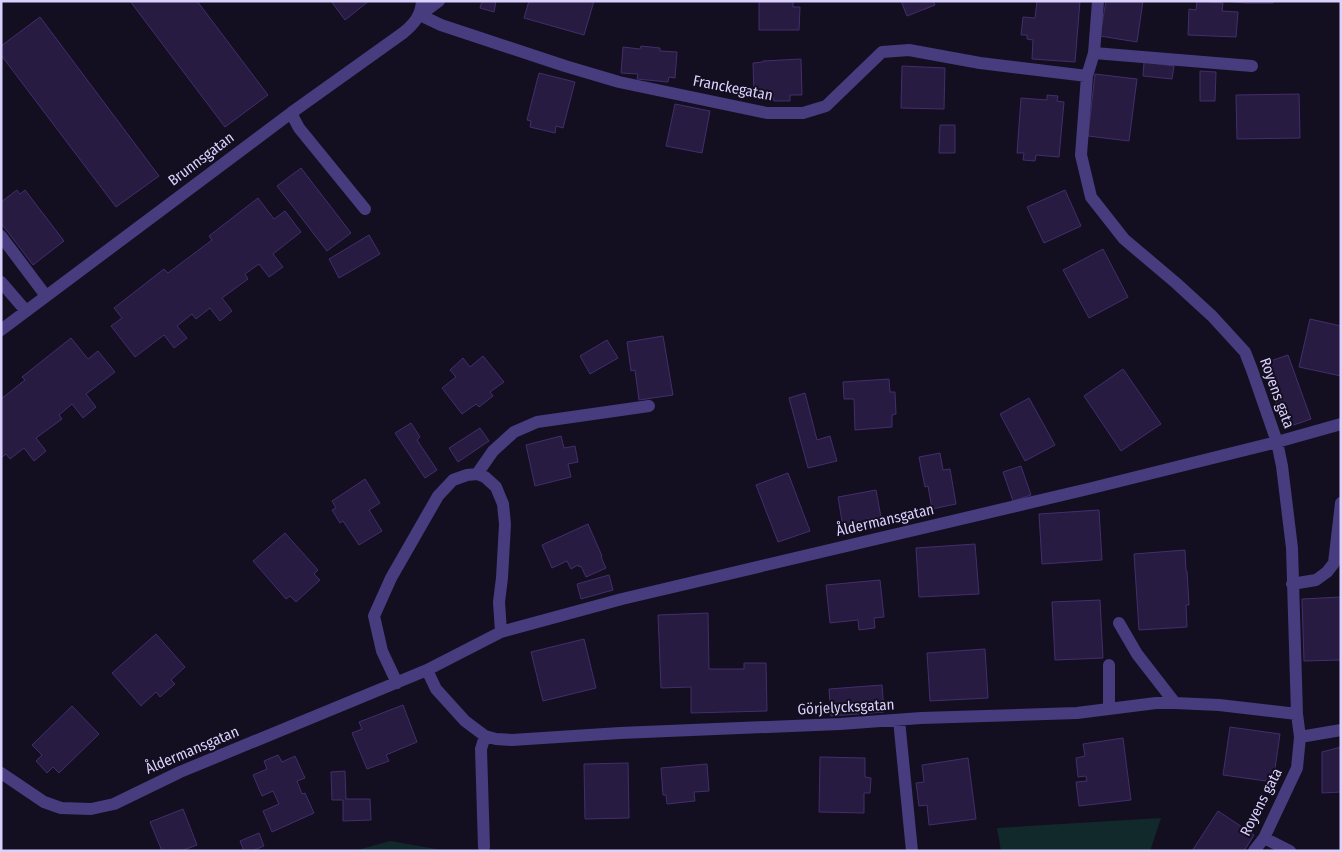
<svg xmlns="http://www.w3.org/2000/svg" width="1342" height="852" viewBox="0 0 1342 852" font-family="'Fira Sans Condensed',sans-serif">
<style>
.green{fill:#12292b}
.building{fill:#281b41;stroke:#422e6c}
.lines{fill:none;stroke-linecap:round;stroke-linejoin:round}
.minor{stroke:#473c7e;stroke-width:12}
.labels{text-anchor:middle;stroke-width:4;stroke-linejoin:round;paint-order:stroke}
.street-label{font-size:15px;fill:#dbd1fd;stroke:#140e21}
</style>
<rect width="100%" height="100%" fill="#140e21"/>
<!-- green -->
<path class="green" d="M1161,818L1150,851H1001L997,828Z
M390,841L448,851H354Z"/>
<!-- building -->
<path class="building" d="M130,1H197L268,95L225,127Z
M331,1H369L345,20Z
M482,1H496L494,12L480,8Z
M529,1H594L584,35L524,18Z
M759,1H793V7H800L799,30H759Z
M901,1H933L935,5L907,16Z
M1037,1H1080L1075,62L1032,59L1033,40L1027,39V35H1021L1023,17L1035,18Z
M1106,1H1143L1137,42L1100,36Z
M1197,1L1223,3L1222,11L1238,12L1236,37L1188,35L1189,9L1196,10Z
M1225,1H1273V3H1246Z
M40,17L159,176L116,207L1,55V46Z
M641,46L660,48V51L677,52L675,78L669,77L668,82L637,79L638,74L621,73L623,47L640,49Z
M801,59L802,95H790V101H774L773,97H763V95H754L753,63L763,62V61Z
M1144,62L1174,66L1172,79L1143,76Z
M902,66L945,68L944,109L901,108Z
M1200,71L1216,72L1215,101H1200Z
M539,73L575,82L563,128L556,126L555,133L530,127L531,121L527,120Z
M1095,74L1137,79L1129,141L1088,136Z
M1299,94L1300,138L1237,139L1236,95Z
M1047,95L1058,96L1057,101L1064,102L1059,157L1036,155L1035,161L1023,160L1024,153H1017L1021,98L1047,100Z
M675,104L710,111L702,153L666,146Z
M940,125H955V153H939Z
M301,168L351,233L327,251L277,186Z
M17,190L20,194L25,190L64,241L33,265L1,223V202Z
M1065,190L1081,226L1044,243L1027,207Z
M258,198L274,219L285,211L301,232L273,254L283,267L269,277L259,264L245,274L248,279L222,298L232,311L220,321L210,308L196,319L192,314L177,326L187,338L174,348L164,335L135,357L111,326L122,318L114,308L164,269L168,273L212,240L209,236Z
M369,235L380,254L339,278L329,259Z
M1103,249L1128,297L1089,318L1063,270Z
M1310,319L1341,326V376L1299,367Z
M663,336L673,395L639,400L635,370L631,371L627,342Z
M71,338L88,359L98,351L115,372L86,394L96,407L83,418L72,404L59,415L62,419L36,438L46,451L34,461L24,448L10,459L6,454L1,458V399L25,380L22,377Z
M607,340L618,358L590,374L580,356Z
M1288,355L1311,419L1285,428L1262,364Z
M483,356L504,382L490,392L493,396L479,407L476,404L462,414L442,388L456,377L450,370L463,358L470,367Z
M1123,369L1161,424L1121,451L1084,396Z
M889,379L890,392H895L896,414L892,415V427L855,430L854,399H844L843,382Z
M805,393L817,440L830,436L837,461L808,468L789,398Z
M1029,398L1055,445L1025,461L1000,414Z
M411,423L420,437L417,440L437,470L425,478L395,433Z
M480,428L489,441L458,462L449,448Z
M561,436L564,448L575,446L578,462L568,464L571,477L535,486L526,445Z
M940,453L943,470L950,469L956,504L932,509L928,486L925,487L919,457Z
M1021,466L1031,495L1013,501L1003,472Z
M788,473L810,531L778,542L756,485Z
M365,479L380,503L369,510L382,531L359,545L343,521L340,523L332,510L336,508L332,501Z
M876,490L881,517L867,519L868,529L844,533L838,497Z
M1099,510L1102,560L1042,564L1039,514Z
M588,524L602,556L601,557L606,568L586,577L581,566L579,567L578,565L571,569L567,561L552,568L542,545Z
M285,533L318,570L314,574L320,580L296,602L290,596L286,599L253,561Z
M975,544L979,594L919,597L916,548Z
M1185,550L1186,571H1187L1189,605H1186L1187,627L1139,630L1134,554Z
M609,575L613,590L581,599L577,584Z
M880,580L884,617L874,618L875,628L859,630L858,620L830,623L826,585Z
M1341,597V660L1304,661L1302,599Z
M1100,600L1103,658L1055,660L1052,602Z
M708,613L709,669H744V663H766L767,711L691,713V687L661,688L658,615Z
M156,634L185,667L171,680L175,684L160,697L156,692L141,706L112,673Z
M584,639L596,688L543,701L531,652Z
M985,649L988,698L930,701L927,653Z
M882,685L884,712L831,716L829,689Z
M403,705L417,742L386,755L389,761L367,769L352,733L362,729L359,722Z
M72,706L99,734L59,773L53,767L47,773L36,761L42,755L32,745Z
M1230,727L1280,734L1273,782L1223,775Z
M1123,738L1131,800L1079,806L1076,782L1087,781L1086,776L1078,777L1076,758L1085,756L1083,744Z
M1341,747V792L1322,793V752Z
M278,755L282,762L295,756L305,778L297,781L302,794L305,793L314,813L272,832L263,811L279,804L273,791L262,796L253,775L267,769L264,761Z
M820,757L865,758V777L871,778L870,793H864V813L819,812Z
M968,758L976,819L929,825L927,805L919,806L916,783L924,782L922,765Z
M628,763L629,818L585,819L584,764Z
M707,764L709,791L694,792L695,801L667,804L666,795H663L661,768Z
M345,771L346,799H370L371,820L343,821V800H332L331,772Z
M183,809L197,845L181,851H162L150,822Z
M1218,811L1254,835L1244,851H1192Z
M259,833L264,846L252,851H244L240,841Z"/>
<g class="lines">
<!-- minor -->
<path class="minor" d="M1098,1L1094,53L1087,76L1081,155L1091,197L1124,239L1176,283L1212,316L1245,352L1252,370L1277,442L1282,466L1292,548L1297,714L1300,737L1297,768L1264,838L1254,851
M420,15L441,25L565,66L619,82L767,113H803L826,106L882,52L909,50L980,63L1087,76
M420,15L439,1
M1094,53L1252,66
M291,113L299,128L365,209
M1,236L46,296
M1,282L26,311
M1,330L291,113L403,33C414,24 421,16 422,1
M477,474L493,451L514,432L537,422L649,406
M1292,584L1316,580L1327,572L1334,563L1341,503
M1119,623L1137,654L1175,703
M427,670L436,689L465,721L485,736L496,739L512,740L620,733L840,724L921,718L1077,713L1156,703H1175L1219,705L1297,714
M397,683L382,651L374,616L391,578L438,496L453,480L467,475L477,474L485,477L496,487L503,504L505,524L502,578L499,602L501,632
M1109,709V665
M899,720L912,851
M1300,737L1341,730
M1,773L44,802L61,808L91,809L114,804L180,772L427,670L501,632L622,599L1088,489L1277,442L1341,424
M1264,838L1290,851
M484,847L481,749L485,736"/>
</g>
<g class="labels">
<!-- street labels -->
<g class="street-label">
<text transform="translate(733 88) rotate(11)" y="5">Franckegatan</text>
<text transform="translate(201 159) rotate(-37)" y="5">Brunnsgatan</text>
<text transform="translate(1277 393) rotate(70)" y="5">Royens gata</text>
<text transform="translate(885 520) rotate(-13)" y="5">Åldermansgatan</text>
<text transform="translate(846 707) rotate(-3)" y="5">Görjelycksgatan</text>
<text transform="translate(192 750) rotate(-23)" y="5">Åldermansgatan</text>
<text transform="translate(1261 802) rotate(-63)" y="5">Royens gata</text>
</g>
</g>
<!-- border -->
<rect width="1342" height="852" fill="none" stroke="#dbd1fd" stroke-width="5"/>
</svg>
